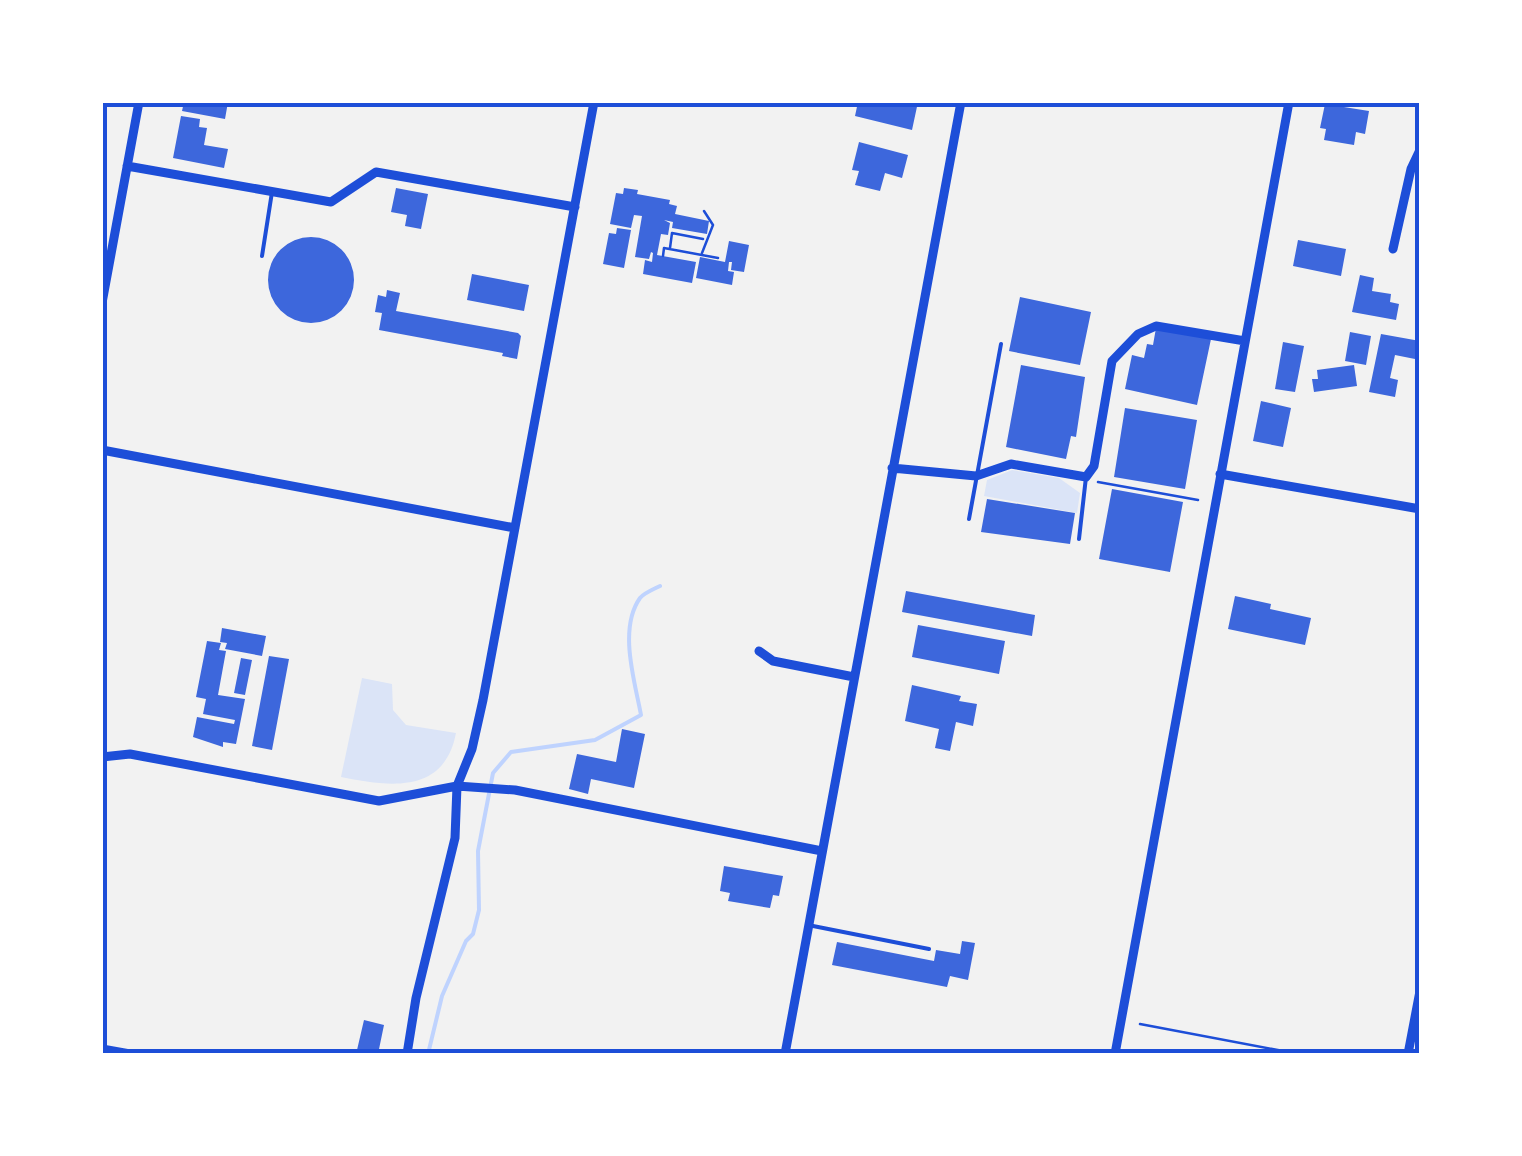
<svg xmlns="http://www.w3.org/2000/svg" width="1522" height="1156" viewBox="0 0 1522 1156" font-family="'Source Sans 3',sans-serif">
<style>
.green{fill:#dbe4f7}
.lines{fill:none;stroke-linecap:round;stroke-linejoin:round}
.stream{stroke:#bfd3fe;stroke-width:4}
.building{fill:#3d67dc}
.path{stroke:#1d4ed8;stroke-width:2.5}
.service{stroke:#1d4ed8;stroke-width:4}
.minor{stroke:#1d4ed8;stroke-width:9}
.neatline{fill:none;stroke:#1d4ed8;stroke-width:4}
</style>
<rect width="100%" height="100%" fill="#f2f2f2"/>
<!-- green -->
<path class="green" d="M1012,470L1059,478L1080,493L1077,513L984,496L987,480Z
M362,678L392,684L393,710L406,725L456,733C444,796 387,786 341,777Z"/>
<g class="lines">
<!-- stream -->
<path class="stream" d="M428,1054L442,996L466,941L473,934L479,910L478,851L493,773L511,752L595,740L641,715C635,682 618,629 640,598C644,593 654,589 660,586"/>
</g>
<!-- building -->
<path class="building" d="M184,102H228L225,119L182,111Z
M858,102H918L912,130L855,116Z
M1325,104L1369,111L1365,134L1356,132L1354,145L1324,140L1326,129L1320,128Z
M181,116L200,119L199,127L207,128L204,145L228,149L224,168L173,158Z
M859,142L908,155L902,178L885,173L880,191L855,185L859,171L852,170Z
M396,188L428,194L421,229L405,226L407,215L391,212Z
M624,188L638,190L637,194L670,200L669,204L677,206L675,214L709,221L707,234L672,228L673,222L664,220L670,223L668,235L661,234L657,255L696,262L692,283L643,274L645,260L652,262L653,253L651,252L649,259L635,257L642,216L634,215L631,228L610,224L616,193L623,194Z
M617,228L631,230L624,268L603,264L609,233L616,234Z
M268 280a43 43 0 1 1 86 0a43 43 0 1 1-86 0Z
M1298,240L1346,249L1341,276L1293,266Z
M729,241L749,245L744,272L731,270L732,262H729L728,271L734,272L732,285L696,278L700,257L725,262Z
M472,274L529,285L524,311L467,300Z
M1360,275L1374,278L1372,291L1391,294L1390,302L1399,304L1396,320L1352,312Z
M387,290L400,293L396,311L518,333L521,336L517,359L502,356L503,353L379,330L382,313L375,312L378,295L386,297Z
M1020,297L1091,312L1080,365L1009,351Z
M1156,328L1211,339L1197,405L1125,389L1132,355L1144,358L1147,344L1153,345Z
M1350,332L1371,336L1366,365L1345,361Z
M1381,334L1420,341V360L1395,355L1390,378L1398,380L1395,397L1369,392Z
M1283,342L1304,346L1295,392L1275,389Z
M1021,365L1085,377L1076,437L1071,436L1066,459L1006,447Z
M1354,365L1357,386L1314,392L1312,379H1318L1317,370Z
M1261,401L1291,408L1283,447L1253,441Z
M1125,408L1197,420L1185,489L1114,477Z
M1112,489L1183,502L1170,572L1099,559Z
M987,499L1075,513L1070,544L981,532Z
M906,591L1035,615L1032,636L902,612Z
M1235,596L1271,604L1270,609L1311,618L1305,645L1228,629Z
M918,625L1005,641L999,674L912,657Z
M222,628L266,636L262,656L225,649L227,643L220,642Z
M207,641L221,643L219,650L226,651L218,695L245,699L236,744L223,742V747L193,737L197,717L234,724L235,720L203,714L206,699L196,697Z
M269,656L289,659L272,750L252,746Z
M241,658L252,660L245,695L234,693Z
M912,685L961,696L959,701L977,704L973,726L956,722L950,751L935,748L939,729L905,721Z
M622,729L645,734L634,788L591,779L588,794L569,789L577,754L616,762Z
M724,866L783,876L779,896L773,895L770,908L728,901L730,893L720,891Z
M962,941L975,943L968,980L950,976L947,987L832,965L837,942L934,961L936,950L960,954Z
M364,1020L384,1025L378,1054L357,1050Z"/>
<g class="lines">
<!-- path -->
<path class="path" d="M670,248L672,233L703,239
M702,253L713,225L704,211
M663,256L664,248L718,258
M1098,482L1198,500
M1140,1024L1299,1054"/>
<!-- service -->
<path class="service" d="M262,256L272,192
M969,519L1001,344
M1079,539L1086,477
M808,925L929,949"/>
<!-- minor -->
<path class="minor" d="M127,166L331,202L376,172L575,207
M1393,249L1411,169L1420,150
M102,303L139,102
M102,450L515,528
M892,468L976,476L1011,464L1086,477L1094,466L1112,361L1138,334L1156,326L1245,341
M1220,474L1420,509
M759,651L773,661L854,677
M102,757L130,754L379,801L457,786L515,790L822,851
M102,1049L130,1054
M407,1054L416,998L455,838L457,786L472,749L483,700L594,102
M785,1054L961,102
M1115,1054L1289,102
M1408,1054L1420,991"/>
</g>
<!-- border -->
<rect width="1522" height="1156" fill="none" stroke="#ffffff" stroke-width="210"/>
<rect x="105" y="105" width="1312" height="946" class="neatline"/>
</svg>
